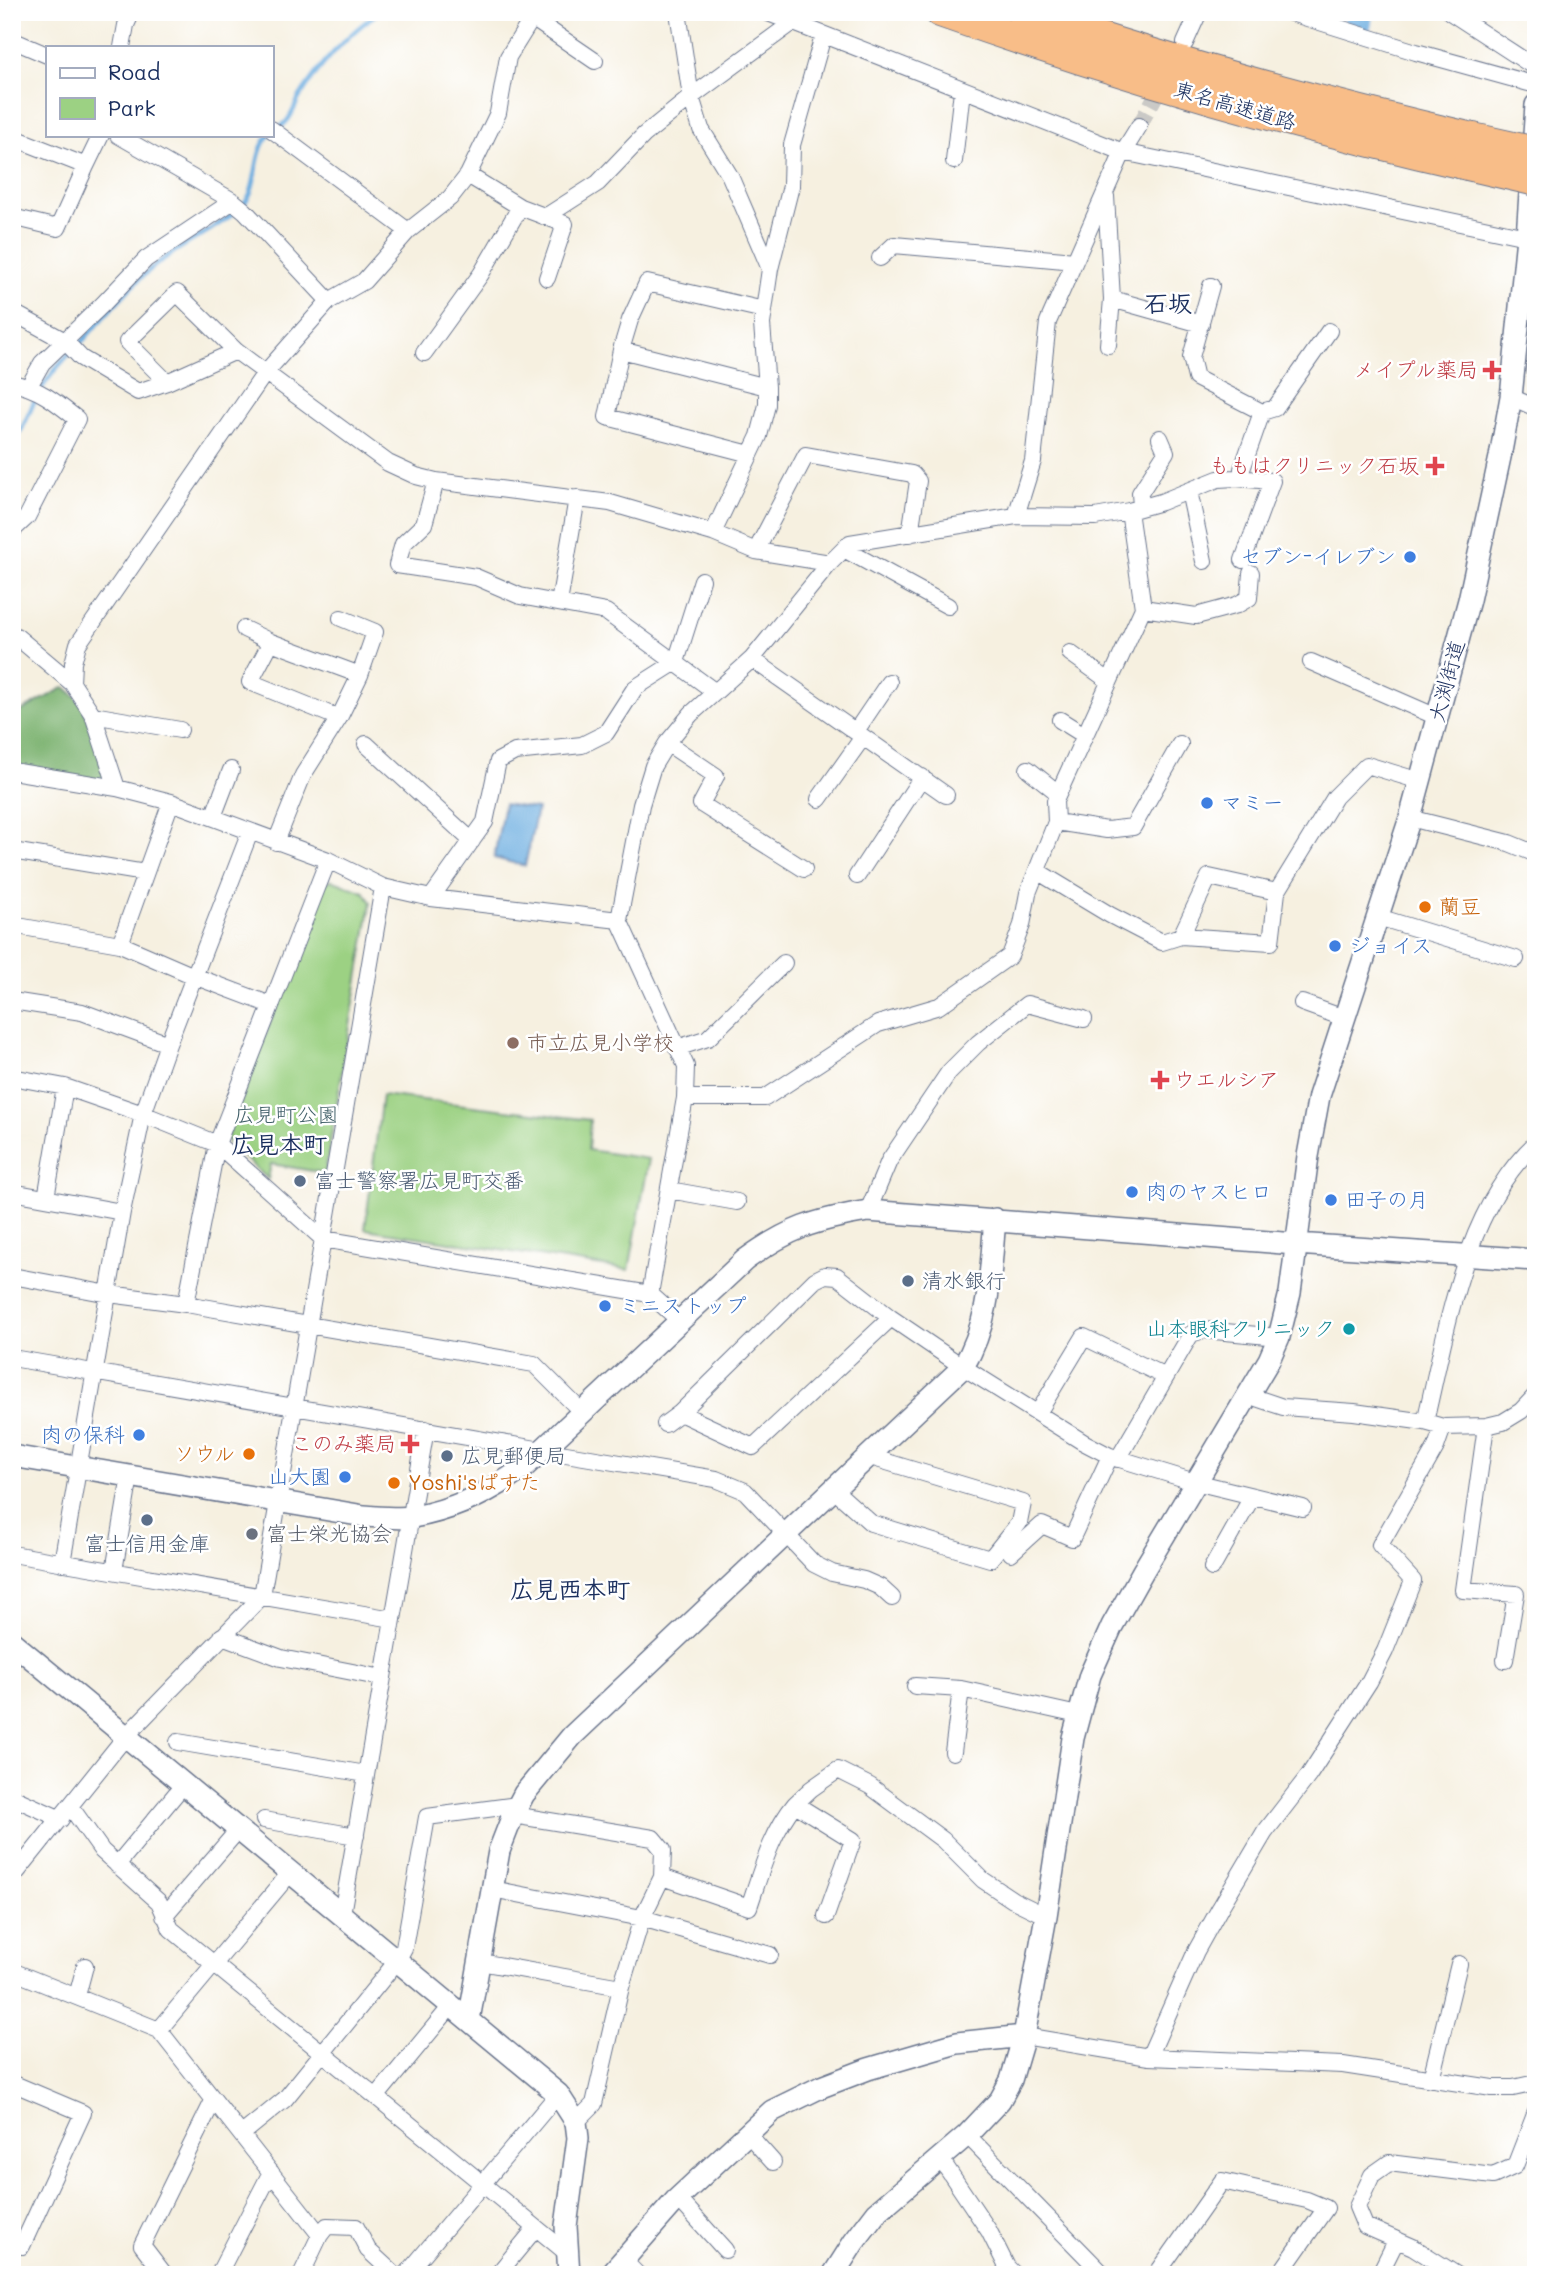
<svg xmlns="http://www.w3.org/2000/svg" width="1548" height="2287" viewBox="0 0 1548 2287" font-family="Mali,'Klee One',sans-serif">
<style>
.green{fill:#9cd183;stroke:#5c8070;stroke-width:2}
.forest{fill:#7db371;stroke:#4c7168;stroke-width:2}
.water{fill:#6cade0;stroke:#446e9f;stroke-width:2}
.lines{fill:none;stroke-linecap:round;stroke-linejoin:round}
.stream{stroke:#6cade0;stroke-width:4.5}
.river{stroke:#6cade0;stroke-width:28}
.minor-tunnel{stroke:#cac9c6;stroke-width:16;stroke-dasharray:16 8;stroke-linecap:butt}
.minor-casing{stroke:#68738c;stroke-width:18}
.tertiary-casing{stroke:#68738c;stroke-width:24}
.motorway-casing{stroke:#68738c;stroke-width:32}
.minor{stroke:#fff;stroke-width:16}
.tertiary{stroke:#fff;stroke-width:21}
.motorway{stroke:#f8bd88;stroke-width:30}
.motorway-bridge-casing{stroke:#68738c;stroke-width:32;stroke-linecap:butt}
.motorway-bridge{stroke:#f8bd88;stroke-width:30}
.health-dot{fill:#e0444e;stroke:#fff;stroke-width:2.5}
.shop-dot{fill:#3f7fe0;stroke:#fff;stroke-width:2.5}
.food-dot{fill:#e8710a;stroke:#fff;stroke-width:2.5}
.education-dot{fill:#8d6e63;stroke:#fff;stroke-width:2.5}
.service-dot{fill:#5c6f8a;stroke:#fff;stroke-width:2.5}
.culture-dot{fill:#0f9aa8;stroke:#fff;stroke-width:2.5}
.worship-dot{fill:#6b7280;stroke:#fff;stroke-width:2.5}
.labels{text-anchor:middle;stroke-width:5;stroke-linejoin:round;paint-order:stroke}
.street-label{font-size:21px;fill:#1b2f5e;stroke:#fff}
.health-label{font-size:21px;fill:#be3a42;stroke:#fff;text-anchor:end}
.shop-label{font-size:21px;fill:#366cbe;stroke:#fff;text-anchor:start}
.food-label{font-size:21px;fill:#c56008;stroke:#fff;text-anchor:start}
.education-label{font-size:21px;fill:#785e54;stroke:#fff;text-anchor:start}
.park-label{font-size:21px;fill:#426069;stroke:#fff}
.service-label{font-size:21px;fill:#4e5e75;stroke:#fff;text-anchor:start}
.culture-label{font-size:21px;fill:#0d838f;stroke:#fff;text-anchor:end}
.worship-label{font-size:21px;fill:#5b616d;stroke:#fff;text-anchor:start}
.quarter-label{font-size:24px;font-weight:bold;fill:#1b2f5e;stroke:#fff}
</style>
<rect width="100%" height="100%" fill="#fff"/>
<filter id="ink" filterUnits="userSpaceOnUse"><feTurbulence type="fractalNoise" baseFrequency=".0143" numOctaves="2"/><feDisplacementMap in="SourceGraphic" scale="14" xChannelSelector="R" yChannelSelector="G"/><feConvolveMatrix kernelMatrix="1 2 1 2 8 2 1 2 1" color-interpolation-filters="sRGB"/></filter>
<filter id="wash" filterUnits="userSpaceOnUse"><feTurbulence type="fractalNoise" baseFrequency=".00686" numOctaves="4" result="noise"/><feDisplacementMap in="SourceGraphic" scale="28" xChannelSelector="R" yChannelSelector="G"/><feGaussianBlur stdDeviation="1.57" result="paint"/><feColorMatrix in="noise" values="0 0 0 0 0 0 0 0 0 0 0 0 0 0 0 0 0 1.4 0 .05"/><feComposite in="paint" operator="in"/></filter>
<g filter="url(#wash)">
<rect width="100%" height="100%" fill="#f6f0e0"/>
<!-- green -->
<path class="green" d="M331,880L364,892L371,902L325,1173L271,1164L268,1179L229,1144L227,1137L322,885Z
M382,1095L590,1120L588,1150L649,1159L629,1270L365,1229Z"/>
<!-- forest -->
<path class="forest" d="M65,687L80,700L112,783L12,767V716Z"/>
<!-- water -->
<path class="water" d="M504,804L537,809L525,866L494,858Z"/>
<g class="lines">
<!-- stream -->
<path class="stream" d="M243,204C258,191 253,158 266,139C271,132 281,128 286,122C292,116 295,106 299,98C319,66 348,33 379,12
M77,347C103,319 134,279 165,258C188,241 215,230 237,210
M12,446C22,431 27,418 34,402C43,383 57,367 70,353"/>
<!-- river -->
<path class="river" d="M1358,22L1359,12"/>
</g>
</g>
<g filter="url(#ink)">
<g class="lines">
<!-- minor-tunnel -->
<path class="minor-tunnel" d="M1139,126L1165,79"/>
<defs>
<path id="minor" d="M678,12L691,97L701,129L730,176L770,269
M766,12L1123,152L1536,239
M1288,12L1416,52L1536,85
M1450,12L1536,68
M532,18L595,61
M12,40L47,55
M1185,43L1199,12
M122,47L126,25L132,12
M271,129L408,231
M118,135L233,201L245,211L329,301
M12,137L86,166L101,135
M954,161L962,90
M468,175L520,207L565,224L547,278
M1106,196L1112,299L1201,324
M12,217L58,228L86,166
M545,217L598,183L644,135L691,97L792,23
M880,258L894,245L1075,261
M1211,286L1191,357L1196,378L1262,412L1275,408L1329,331
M12,312L65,341L81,358L138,392L167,382L236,351
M1108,345L1112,299
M621,350L767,387
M424,353L481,274L520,207
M167,382L127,342L177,293L236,351L388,463L416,476L436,481L610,503L713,533L756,551L830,563
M12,383C39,388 56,402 77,419L27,517L12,531
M29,386L42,363L103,304L146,259L233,201
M1511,397L1536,408
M750,454L607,417L621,350L630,320L647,283L764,310
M1242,469L1262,412
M436,481L424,524L403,544L397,565L476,577L520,596L606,612L714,691
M1189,491L1204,561
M1141,507L1140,493L1166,452L1160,438
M1129,511L1143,608L1196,616L1237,605L1249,598L1251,573
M1016,516L1033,461L1048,322L1123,152L1139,126
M713,533L759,436L767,405V387L762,324L770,269L791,186L792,145L823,36
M844,549L948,606
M756,551L806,455L912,474L918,481L910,534
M559,603L577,498
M244,629L271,642L360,675
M12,640L16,636L72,683
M271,642L250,682L339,718
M1070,653L1109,681
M752,659L946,795
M1311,662L1437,717
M93,715L180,730
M1060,720L1084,735
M856,731L889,682
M667,743L716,776L701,804L804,869
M366,744L472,841
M1028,769L1058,793
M12,771L117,788L171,802L328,860L383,887L431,898L619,920
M117,788L93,715L72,683L73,663L78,644L265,373L329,301L364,281L408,231L450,198L468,175L498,113L508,57L536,12
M819,799L863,737
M213,817L231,770
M1410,818L1509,843L1536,854
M1056,822L1107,830L1133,827L1180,744
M276,842L303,775L339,718L360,675L375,632L341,618
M12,851L145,873
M1037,871L1110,915L1162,942L1181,936L1271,942L1277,892L1335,797L1367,765L1420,781
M857,876L922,777
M431,898L485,822L498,761L515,752L582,745L606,733L635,688L676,662L702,580
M1378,917L1516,959
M12,925L120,944L194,976L271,1005
M1181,936L1209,877L1277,892
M120,944L171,802
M12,1001L82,1012L168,1044
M1302,1003L1344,1018
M677,1048L708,1038L784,963
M12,1077L65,1087L143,1114L217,1144L323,1239L650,1294L680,1321
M685,1098H765L878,1024L939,1006L1010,956L1022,925L1028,893L1056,822L1055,801L1143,608
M669,1190L737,1202
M12,1192L122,1212
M46,1198L65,1087
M868,1211L889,1161L949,1072L978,1043L1027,1004L1084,1019
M12,1276L109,1294L186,1304L534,1364L582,1412
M650,1294L685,1098L686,1066L619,920L641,805L653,766L667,743L691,714L752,659L830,563L850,543L1016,516L1095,517L1129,511L1161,502L1218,479L1235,478L1272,481L1243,560
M186,1304L217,1144L328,860
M12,1358L542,1450L716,1479L745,1491L814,1564L832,1573L864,1580L880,1587L892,1598
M1247,1395L1283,1407L1354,1412L1425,1422L1443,1427L1486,1426L1503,1422L1521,1411L1536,1395
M680,1413L753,1447L891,1318
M1038,1413L1084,1337L1166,1377
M1425,1422C1447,1330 1464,1209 1536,1143
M665,1424L680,1413L815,1280L825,1275L837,1276L891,1318L963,1367L1083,1442L1110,1456L1195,1482L1303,1508
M1486,1426L1463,1590L1516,1594L1505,1660
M1118,1459L1191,1334L1204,1330L1279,1337
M833,1489L871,1523L990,1559L1019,1523L1023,1503L867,1456
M1011,1553L1042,1525L1072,1538L1110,1456
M12,1554L393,1619
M62,1563L122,1212L143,1114L168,1044L250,832
M1212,1568L1252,1497
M114,1571L130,1476
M222,1636L281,1658L383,1678
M915,1686L961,1689L1078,1715
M178,1742L366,1774
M953,1752L961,1689
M12,1797L61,1819
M795,1804L811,1789L838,1770L870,1786L943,1840L983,1880L1013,1900L1046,1916
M70,1806L102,1851L159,1902L171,1929L567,2253
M513,1815L653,1838L663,1850L662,1877L642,1918L621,1987L594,2104L576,2122
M264,1820L356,1836
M117,1865L184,1784
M662,1877L749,1907C761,1872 771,1833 795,1804L853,1840L826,1916
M12,1878L126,1736L262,1596L383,887
M492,1889L642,1918L770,1955
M342,1914L426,1429
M164,1916L239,1829
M480,1962L621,1987
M12,1971L159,2030L320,2235
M77,1996L85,1966
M159,2030L291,1872
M1024,2036L1149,2057L1343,2065L1492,2088H1513L1536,2083
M1149,2057L1196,1951L1220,1908L1265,1832L1309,1775L1369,1682L1385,1651L1413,1581L1380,1545L1436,1447L1443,1427
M1431,2079L1459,1964
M12,2083L83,2113L22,2246
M377,2096L452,2005
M242,2134L285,2099L397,1961L404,1948L427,1817L518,1805
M748,2134L773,2162
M967,2135L1104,2275
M940,2158L989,2231L1007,2267L1015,2275
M678,2198L725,2250
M622,2259L638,2275
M165,2275L142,2245L213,2101
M218,2275L271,2172
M301,2275L320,2235L327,2226L356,2227L368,2250L395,2275
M406,2275L558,2094
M497,2275L535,2229
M1156,2275L1222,2181L1307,2200L1326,2208L1279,2275
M1379,2275L1396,2241
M1457,2275L1413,2247L1365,2226L1357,2207L1372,2175L1389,2163L1493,2176L1515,2166L1536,2112
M1534,2275L1536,2273"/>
<path id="tertiary" d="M12,1456L364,1516C380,1517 398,1519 413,1517C454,1510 489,1493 522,1469L745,1260C789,1228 815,1220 868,1211L1296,1244L1536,1260
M12,1642L558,2094L576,2122L578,2138L566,2226L569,2275
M469,2020L499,1851L513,1815L524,1794L572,1736L963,1367C991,1320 990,1272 995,1219
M610,2275L676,2200L772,2111L821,2087L868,2069L957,2043L1024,2036
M833,2275L854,2242L877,2212L967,2135L1000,2100L1011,2080L1024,2036L1046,1916L1073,1738L1090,1675L1112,1626L1143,1571L1269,1360L1279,1337L1290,1293L1308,1156L1319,1096L1410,818L1469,600L1500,457L1511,397L1527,237L1536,105"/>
<path id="motorway" d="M940,12C1113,73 1289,124 1467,165
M1022,12C1169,62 1321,103 1473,138"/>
</defs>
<!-- minor casing -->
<use href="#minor" class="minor-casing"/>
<!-- tertiary casing -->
<use href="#tertiary" class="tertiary-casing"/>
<!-- motorway casing -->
<use href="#motorway" class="motorway-casing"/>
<!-- minor -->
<use href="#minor" class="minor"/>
<!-- tertiary -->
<use href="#tertiary" class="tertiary"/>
<!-- motorway -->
<use href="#motorway" class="motorway"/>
<defs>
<path id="motorway-bridge" d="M1473,138L1536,152
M1467,165L1536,181"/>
</defs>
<!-- motorway-bridge casing -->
<use href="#motorway-bridge" class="motorway-bridge-casing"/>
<!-- motorway-bridge -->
<use href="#motorway-bridge" class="motorway-bridge"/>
</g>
</g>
<!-- markers -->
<g class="health-dot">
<path d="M1488.5 359.5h7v7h7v7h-7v7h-7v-7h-7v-7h7z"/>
<path d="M1431.5 455.5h7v7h7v7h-7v7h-7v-7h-7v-7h7z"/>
<path d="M1156.5 1069.5h7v7h7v7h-7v7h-7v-7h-7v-7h7z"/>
<path d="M406.5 1433.5h7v7h7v7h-7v7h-7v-7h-7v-7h7z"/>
</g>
<g class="shop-dot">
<circle cx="1410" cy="557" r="7"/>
<circle cx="1207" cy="803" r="7"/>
<circle cx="1335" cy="946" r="7"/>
<circle cx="1132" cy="1192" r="7"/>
<circle cx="1331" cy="1200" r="7"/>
<circle cx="605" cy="1306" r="7"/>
<circle cx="139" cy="1435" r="7"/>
<circle cx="345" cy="1477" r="7"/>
</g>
<g class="food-dot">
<circle cx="1425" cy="907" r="7"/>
<circle cx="249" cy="1454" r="7"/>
<circle cx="394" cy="1483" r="7"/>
</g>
<circle class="education-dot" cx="513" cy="1043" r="7"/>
<g class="service-dot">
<circle cx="300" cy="1181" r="7"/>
<circle cx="908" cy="1281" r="7"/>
<circle cx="447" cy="1456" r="7"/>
<circle cx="147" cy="1520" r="7"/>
</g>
<circle class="culture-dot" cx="1349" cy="1329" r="7"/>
<circle class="worship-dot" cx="252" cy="1534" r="7"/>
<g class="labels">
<!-- street labels -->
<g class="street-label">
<text transform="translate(1235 106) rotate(16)" y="7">東名高速道路</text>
<text transform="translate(1447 681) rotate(-75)" y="7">大渕街道</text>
</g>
<!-- health labels -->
<g class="health-label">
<text x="1478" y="377">メイプル薬局</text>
<text x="1419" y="473">ももはクリニック石坂</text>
<text x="1174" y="1087" text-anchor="start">ウエルシア</text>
<text x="396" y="1451">このみ薬局</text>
</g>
<!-- shop labels -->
<g class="shop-label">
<text x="1396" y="564" text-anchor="end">セブン-イレブン</text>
<text x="1221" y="810">マミー</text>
<text x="1349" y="953">ジョイス</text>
<text x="1146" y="1199">肉のヤスヒロ</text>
<text x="1345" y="1207">田子の月</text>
<text x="619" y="1313">ミニストップ</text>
<text x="125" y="1442" text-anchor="end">肉の保科</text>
<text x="331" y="1484" text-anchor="end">山大園</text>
</g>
<!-- food labels -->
<g class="food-label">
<text x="1439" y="914">蘭豆</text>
<text x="235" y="1461" text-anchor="end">ソウル</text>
<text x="408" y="1490">Yoshi'sぱすた</text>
</g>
<!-- education labels -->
<g class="education-label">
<text x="527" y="1050">市立広見小学校</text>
</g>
<!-- park labels -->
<g class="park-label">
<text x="286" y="1122">広見町公園</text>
</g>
<!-- service labels -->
<g class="service-label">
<text x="314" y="1188">富士警察署広見町交番</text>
<text x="922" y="1288">清水銀行</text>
<text x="461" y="1463">広見郵便局</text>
<text x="147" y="1551" text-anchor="middle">富士信用金庫</text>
</g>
<!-- culture labels -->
<g class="culture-label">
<text x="1335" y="1336">山本眼科クリニック</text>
</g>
<!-- worship labels -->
<g class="worship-label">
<text x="266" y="1541">富士栄光協会</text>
</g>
<!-- quarter labels -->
<g class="quarter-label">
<text x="1168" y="312">石坂</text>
<text x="279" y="1153">広見本町</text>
<text x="570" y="1598">広見西本町</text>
</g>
</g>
<!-- margin -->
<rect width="1548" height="2287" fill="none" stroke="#fff" stroke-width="42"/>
<!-- legend -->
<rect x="46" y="46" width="228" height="91" fill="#ffffff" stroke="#a4acbf" stroke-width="2"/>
<rect x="60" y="68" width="35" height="10" fill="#ffffff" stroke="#a4acbf" stroke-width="2"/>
<text x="108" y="80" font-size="21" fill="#1b2f5e">Road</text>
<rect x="60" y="98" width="35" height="21" fill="#9cd183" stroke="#a4acbf" stroke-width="2"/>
<text x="108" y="116" font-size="21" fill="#1b2f5e">Park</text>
</svg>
